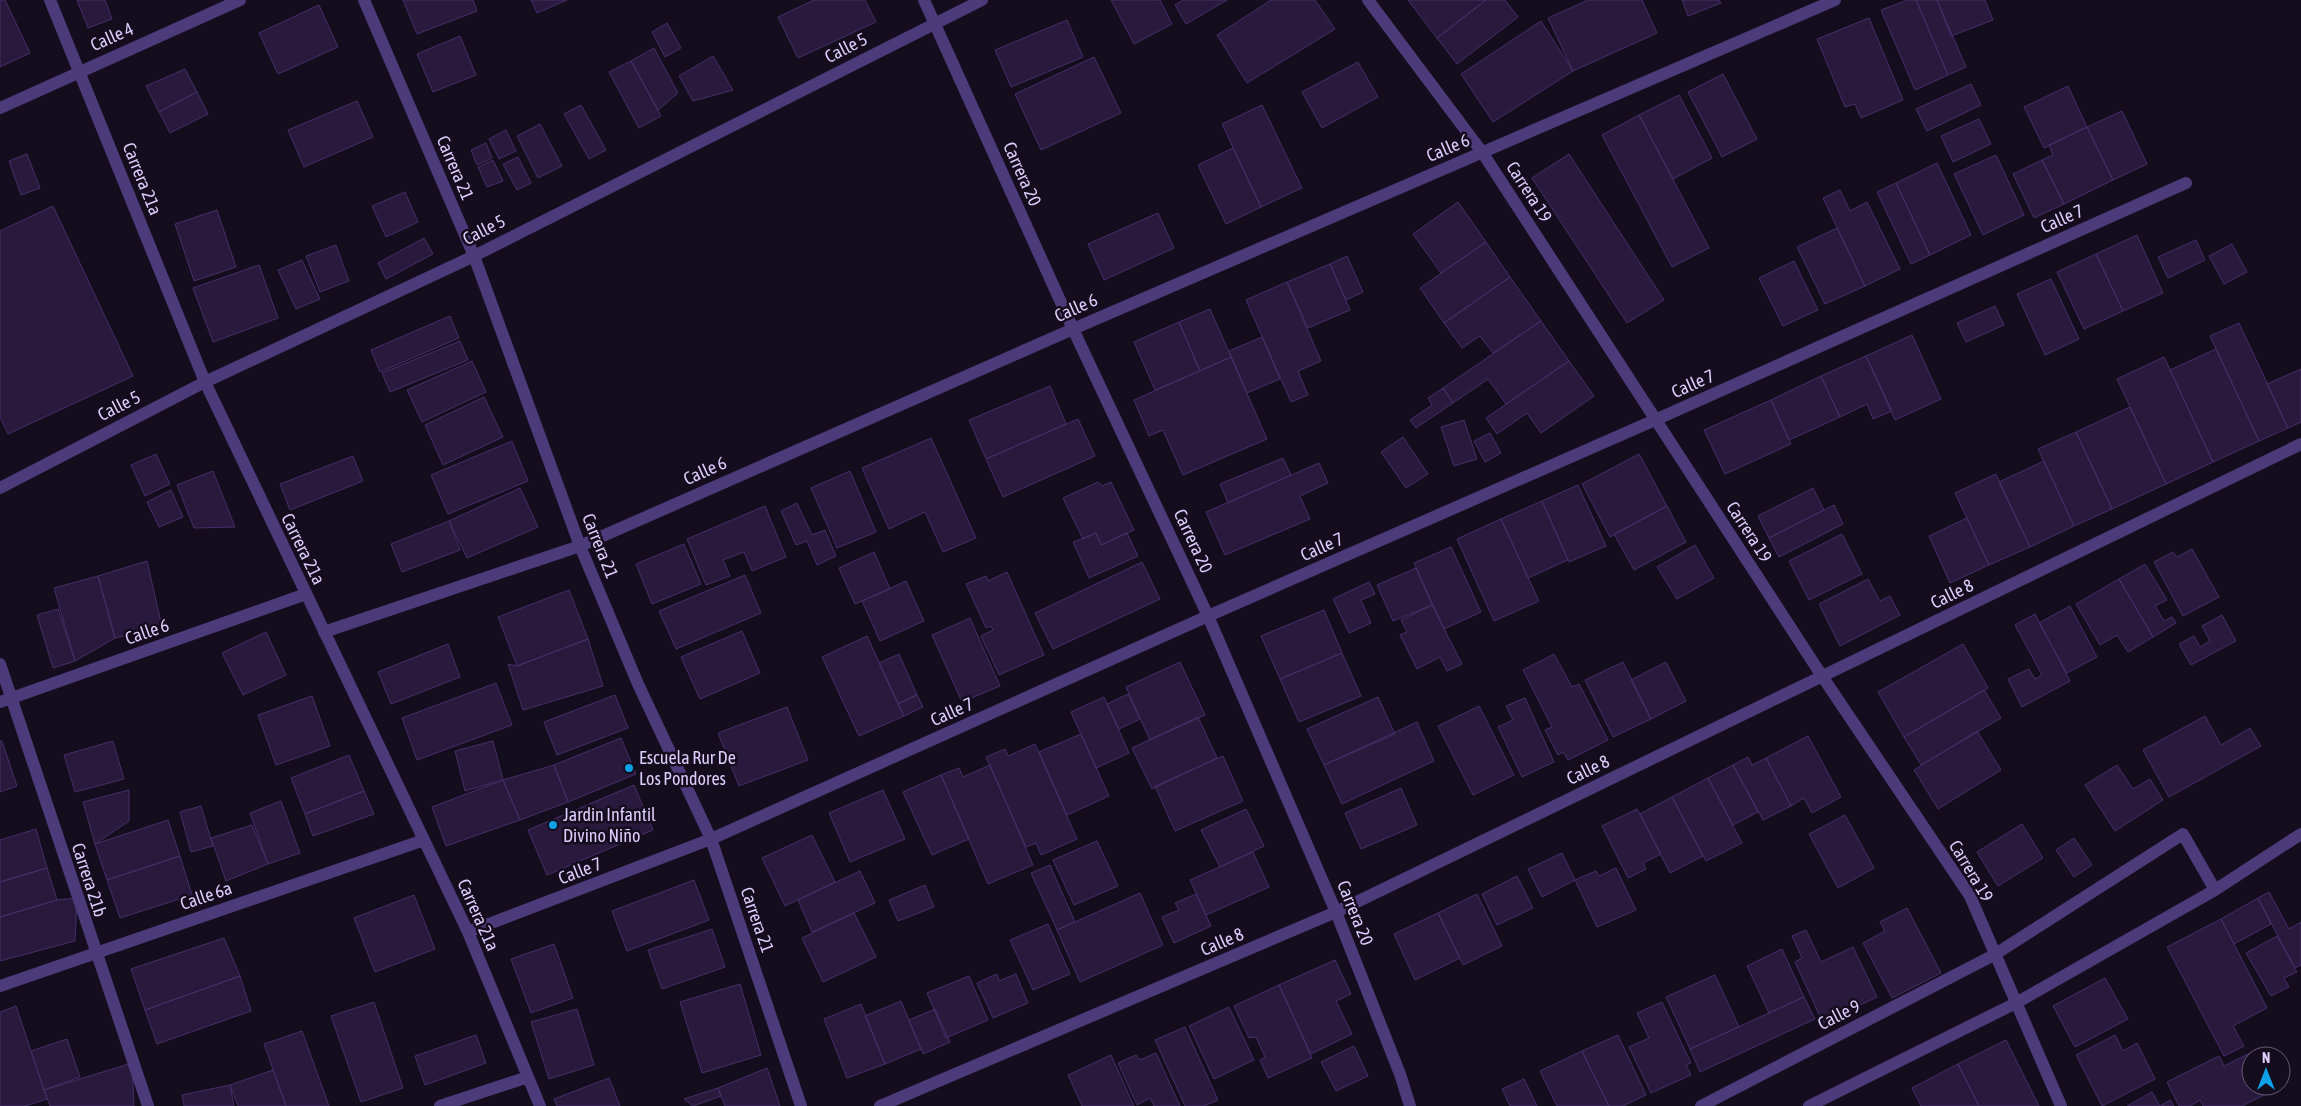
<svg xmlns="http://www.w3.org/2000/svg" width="2301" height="1106" viewBox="0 0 2301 1106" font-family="'Asap Condensed',sans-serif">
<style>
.building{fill:#291a3d;stroke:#462e68}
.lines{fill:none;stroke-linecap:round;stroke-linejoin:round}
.minor{stroke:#4b3b7a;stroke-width:12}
.poi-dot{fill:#0ea1e7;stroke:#140d1e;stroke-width:2}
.labels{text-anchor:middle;stroke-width:5;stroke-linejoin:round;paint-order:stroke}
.street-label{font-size:18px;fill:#ddcdfc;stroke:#140d1e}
.poi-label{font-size:18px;fill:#ddcdfc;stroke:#140d1e;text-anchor:start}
</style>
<rect width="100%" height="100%" fill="#140d1e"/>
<!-- building -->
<path class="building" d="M0,0H5L30,53L0,67Z
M77,0H105L112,19L88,28Z
M403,0H473L477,11L417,34Z
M531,0H567L537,13Z
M814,0H865L876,22L798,58L778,17Z
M1111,0H1160L1172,24L1134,44Z
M1183,0H1227L1186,24L1175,5Z
M1271,0H1315L1335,29L1247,83L1217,35Z
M1408,0H1486L1437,38Z
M1486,0H1505L1518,17L1457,64L1437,38Z
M1588,0H1642L1657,33L1573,71L1548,18Z
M1682,0H1719L1721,3L1688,16Z
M1908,0H1916L1948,75L1915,90L1881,10Z
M1916,0H1937L1966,67L1948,75Z
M1937,0H1985L1993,20L1951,36Z
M319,5L338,47L278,74L259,33Z
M1869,18L1903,100L1861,118L1855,104L1845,107L1817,39Z
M1067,20L1083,57L1011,87L995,50Z
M1541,21L1573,71L1493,122L1461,74Z
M667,23L681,48L665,57L652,32Z
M460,36L476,75L433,92L417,54Z
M654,48L678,93L658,110L631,61Z
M713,56L733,90L693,101L679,76Z
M1094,57L1121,113L1041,150L1015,94Z
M631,61L661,116L639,128L609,72Z
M1358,62L1378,97L1322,128L1302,92Z
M185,69L197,92L159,112L146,86Z
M1723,74L1757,139L1722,157L1688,92Z
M1971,84L1981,105L1927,131L1916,109Z
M2068,86L2087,127L2044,148L2024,107Z
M197,92L208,114L170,133L159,112Z
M1679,95L1712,158L1673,179L1639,115Z
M357,101L373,137L304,167L288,130Z
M581,105L606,150L589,159L564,114Z
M1262,105L1302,188L1261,207L1222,124Z
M2122,111L2147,164L2113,180L2087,127Z
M1639,115L1709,248L1672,267L1602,135Z
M1979,119L1991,144L1953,162L1941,136Z
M540,124L562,166L538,178L517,136Z
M2087,127L2113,180L2064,204L2042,160L2053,155L2049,145Z
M506,130L516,151L499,159L489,139Z
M486,143L492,158L477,165L471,150Z
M1233,148L1261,207L1226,224L1198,165Z
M27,154L40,188L21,195L9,161Z
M1569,154L1664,300L1627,323L1532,178Z
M1996,155L2024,215L1983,235L1954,174Z
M518,157L531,183L517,190L503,164Z
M493,160L503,181L487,187L478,167Z
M2042,160L2064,204L2034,218L2013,174Z
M1937,163L1971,235L1930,255L1896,183Z
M1896,183L1930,255L1911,264L1877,192Z
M1840,190L1850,211L1867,202L1900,269L1865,286L1823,198Z
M405,192L418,222L386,237L372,206Z
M1458,202L1486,242L1441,273L1413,234Z
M53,206L133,376L8,434L0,417V231Z
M217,210L236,267L194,281L175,224Z
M1158,213L1174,248L1104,280L1088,244Z
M1837,228L1865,286L1825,304L1797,247Z
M2137,235L2163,293L2123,311L2096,254Z
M424,238L433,254L386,279L378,263Z
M2196,240L2205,260L2168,278L2158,257Z
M1486,242L1510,277L1444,323L1420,288Z
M2232,244L2247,272L2224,284L2209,256Z
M336,245L349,281L320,292L306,256Z
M2096,254L2123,311L2084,329L2057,272Z
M1347,256L1363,292L1346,300L1330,264Z
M302,260L320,299L296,309L278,270Z
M1794,261L1818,310L1783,326L1759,278Z
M1330,264L1350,310L1308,328L1287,282Z
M259,265L278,318L213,342L193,288Z
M1510,277L1541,321L1493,353L1480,336L1462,348L1444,323Z
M2051,279L2079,339L2045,355L2017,294Z
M1287,282L1321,361L1298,371L1308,395L1291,402L1246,300Z
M1995,306L2004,325L1966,342L1957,323Z
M1210,309L1231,357L1200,371L1179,322Z
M450,316L459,338L380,372L371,350Z
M1541,321L1569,361L1506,404L1488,379L1453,403L1443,388Z
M1179,322L1200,371L1155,390L1134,342Z
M2239,323L2288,428L2259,441L2210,336Z
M1912,335L1941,399L1895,420L1866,356Z
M1262,337L1280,379L1247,393L1229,351Z
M460,341L468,360L390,392L382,373Z
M2216,349L2259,441L2213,462L2170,370Z
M1866,356L1892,411L1873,419L1867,404L1840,417L1821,376Z
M1231,357L1267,439L1183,475L1163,430L1149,436L1134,400Z
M2164,357L2213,462L2166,484L2117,379Z
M472,361L486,392L422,422L407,390Z
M1569,361L1594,396L1541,433L1527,413L1497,434L1486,418Z
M2301,369V422L2288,428L2267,384Z
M1821,376L1840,417L1789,440L1771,400Z
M1050,386L1066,424L986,459L969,420Z
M1443,388L1453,403L1416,428L1410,420L1432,405L1428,398Z
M484,397L503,437L443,465L425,425Z
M1771,400L1791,444L1725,474L1704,430Z
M2130,407L2166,484L2112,509L2076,432Z
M1078,419L1095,456L1003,497L986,459Z
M1464,420L1477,459L1454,466L1441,427Z
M2076,432L2112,509L2074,526L2038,449Z
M1490,433L1501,453L1485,462L1474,441Z
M1403,437L1428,474L1406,488L1381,452Z
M931,438L976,538L943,552L925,512L889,529L862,468Z
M512,441L528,481L448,514L431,475Z
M156,454L170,484L145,496L131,465Z
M1639,454L1667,506L1610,537L1582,484Z
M353,456L363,481L290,510L280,484Z
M1283,458L1291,475L1228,503L1220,484Z
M2044,461L2074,526L2030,547L1999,482Z
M1319,463L1328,483L1300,496L1310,519L1225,555L1206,512Z
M213,471L235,527L194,528L177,485Z
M850,471L876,532L837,548L811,488Z
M1996,474L2030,547L1989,565L1955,493Z
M1098,482L1102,486L1111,482L1134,530L1101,545L1096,533L1083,539L1063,498Z
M1578,485L1606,546L1569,562L1542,501Z
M520,488L538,527L467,558L449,521Z
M1813,488L1824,510L1769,538L1758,516Z
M171,490L183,517L159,527L147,502Z
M1542,501L1568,560L1528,578L1501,519Z
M797,503L812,535L825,530L836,556L817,565L807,541L796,545L781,511Z
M1834,505L1843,524L1779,557L1769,538Z
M765,506L786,557L752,571L744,552L723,560L730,576L706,585L687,539Z
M1667,506L1686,542L1634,570L1614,534Z
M1967,518L1989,565L1950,583L1929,536Z
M1501,519L1539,601L1494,621L1457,539Z
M449,521L460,550L402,572L391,544Z
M1096,533L1101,545L1127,533L1138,556L1089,578L1073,542Z
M1842,534L1862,574L1809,600L1789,561Z
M684,544L701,584L652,604L636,564Z
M1695,545L1714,578L1677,599L1657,567Z
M1451,547L1481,612L1444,629L1414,563Z
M2192,549L2219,597L2183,616L2154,562L2173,552L2177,557Z
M874,552L890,589L855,604L839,568Z
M147,561L162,627L115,638L98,576Z
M1142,562L1160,599L1053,649L1035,613Z
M2145,564L2167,600L2155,606L2164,621L2172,617L2176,623L2153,637L2119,579Z
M1416,568L1432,605L1393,621L1377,585Z
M1007,572L1044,655L999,675L981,636L993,630L991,626L986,628L966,584L986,576L988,581Z
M745,575L761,613L676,649L659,611Z
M98,576L115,638L75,661L54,588Z
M1868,579L1880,601L1890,596L1900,615L1840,646L1819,604Z
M2119,579L2153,637L2128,652L2117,635L2100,645L2076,604Z
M906,581L924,621L880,641L862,601Z
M1369,582L1375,594L1361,600L1371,623L1349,633L1333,599Z
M569,590L588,639L517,666L498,617Z
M1432,605L1462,664L1447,671L1440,657L1417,669L1400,635L1407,632L1401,620Z
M2070,606L2097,657L2067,673L2039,623Z
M58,609L75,661L53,668L37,615Z
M1324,610L1342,653L1280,679L1261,636Z
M2035,614L2070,681L2022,707L2008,679L2029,669L2035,679L2042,675L2015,625Z
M2222,615L2236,641L2191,665L2179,644L2194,636L2200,647L2210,641L2202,626Z
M970,618L1000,686L962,702L932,635Z
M742,631L760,673L700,699L681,657Z
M266,632L286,675L243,695L222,653Z
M867,636L904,716L859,736L822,657Z
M588,639L603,686L523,710L508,664L517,666Z
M448,644L460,677L391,704L378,672Z
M1963,644L1988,688L1904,737L1878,692Z
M1342,653L1361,696L1299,722L1280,679Z
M899,654L917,695L898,704L879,663Z
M1554,654L1572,687L1579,684L1608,740L1568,760L1563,752L1558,755L1545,730L1552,727L1523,670Z
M1180,662L1205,715L1150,740L1126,687Z
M1623,662L1651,719L1613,737L1585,680Z
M1666,662L1686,701L1651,719L1631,680Z
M496,683L512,725L417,760L402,718Z
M1984,690L2001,718L1921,765L1904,737Z
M1128,694L1140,719L1119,729L1107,704Z
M615,695L628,728L557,755L544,722Z
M917,695L923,707L904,716L898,704Z
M312,696L330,746L276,765L258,715Z
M1104,697L1129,753L1096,768L1071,712Z
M1378,697L1395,734L1324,765L1307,729Z
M1525,698L1554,762L1522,777L1498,727L1513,720L1506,706Z
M1479,706L1514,775L1473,795L1438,726Z
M787,707L808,760L739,786L718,733Z
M2205,716L2221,745L2250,728L2261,746L2169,797L2143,750Z
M1198,717L1217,758L1152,789L1132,748Z
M1417,722L1434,761L1342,804L1324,765Z
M1977,731L2001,770L1938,809L1914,770Z
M1081,734L1109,796L1067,815L1039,752Z
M1808,736L1841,797L1812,813L1804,798L1791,806L1766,758Z
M621,738L636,774L568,802L554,765Z
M0,741H2L17,786L0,792Z
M113,741L124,779L75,792L64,755Z
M493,741L503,780L465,791L455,751Z
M1035,744L1077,839L1041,855L1036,843L1026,847L986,757L1005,749L1008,756Z
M349,755L364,791L305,814L291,778Z
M1223,756L1243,801L1175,831L1155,786Z
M1748,757L1752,765L1766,758L1791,806L1763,820L1733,765Z
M554,765L568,802L520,820L503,780Z
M990,765L1033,865L988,884L941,775L959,768L963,777Z
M1733,765L1758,812L1733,825L1708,778Z
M2117,765L2133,789L2150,779L2163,800L2115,831L2085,785Z
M941,775L969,839L932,855L903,792Z
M1708,778L1742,843L1706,861L1672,797Z
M503,780L520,820L446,846L432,807Z
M634,785L653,830L547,875L528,830Z
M1401,788L1417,825L1361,849L1345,813Z
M129,790V821L95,844L83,802Z
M883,790L905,839L850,862L829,813Z
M364,791L374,814L313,836L305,814Z
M1672,797L1703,856L1670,873L1640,814Z
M281,801L300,853L268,864L250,813Z
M201,806L213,846L191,852L180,812Z
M1246,809L1264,846L1220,867L1201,830Z
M1637,809L1661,854L1643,863L1646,869L1628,878L1602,826Z
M1845,815L1874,868L1838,888L1809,834Z
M168,820L180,856L107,880L95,844Z
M2022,824L2043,858L1998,886L1977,852Z
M252,825L268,864L226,881L211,838Z
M36,829L47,868L0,882V840Z
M812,835L835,882L785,906L762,858Z
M2074,838L2092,865L2074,877L2056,850Z
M1097,841L1118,886L1074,905L1053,860Z
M1253,852L1269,887L1206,915L1190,880Z
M1562,853L1575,880L1542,897L1528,869Z
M180,856L192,895L120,918L107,880Z
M1050,865L1075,922L1057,930L1031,873Z
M47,868L57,900L0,917V882Z
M1616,868L1636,910L1597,927L1575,880L1596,871L1599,876Z
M860,871L875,903L812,932L798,900Z
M1517,876L1533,908L1497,925L1482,894Z
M694,880L709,920L627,951L612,911Z
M925,885L934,907L898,921L889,900Z
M2269,892L2289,929L2301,922V965L2295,968L2258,898Z
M1140,893L1163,945L1080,982L1057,930Z
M1196,894L1211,926L1174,943L1162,917L1179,910L1175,903Z
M1477,894L1502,946L1463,965L1438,913Z
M414,895L435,949L375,972L354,918Z
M77,898L75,941L0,961V917L57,900Z
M2258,898L2271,924L2234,944L2221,919Z
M1907,908L1941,973L1892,998L1863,943L1885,931L1880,922Z
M854,913L876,957L823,982L802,938Z
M1438,913L1460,958L1415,980L1394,934Z
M2221,919L2267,1008L2233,1026L2244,1046L2224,1056L2167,947Z
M1048,924L1070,974L1033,990L1010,940Z
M712,929L725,967L662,989L648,950Z
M1806,930L1821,962L1853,947L1877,997L1823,1023L1795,962L1802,958L1792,936Z
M2277,936L2297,972L2284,978L2289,987L2271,996L2246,953Z
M224,938L240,976L145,1010L131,969Z
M554,944L573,998L531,1013L511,959Z
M1782,949L1804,997L1769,1013L1747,966Z
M1335,960L1351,994L1336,1001L1352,1034L1311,1054L1279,985Z
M997,974L999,981L1016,974L1028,1003L993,1018L977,983Z
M1715,975L1739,1027L1690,1049L1666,997Z
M240,976L251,1011L157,1044L145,1010Z
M969,976L988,1020L946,1038L927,993Z
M2105,978L2128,1019L2075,1047L2053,1006Z
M740,984L761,1055L702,1073L680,1002Z
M1279,985L1312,1058L1268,1078L1260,1060L1265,1057L1256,1037L1249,1038L1234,1006Z
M1804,997L1815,1019L1700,1072L1690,1049Z
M901,1001L921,1049L885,1064L865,1016Z
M374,1002L403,1088L361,1102L331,1016Z
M1662,1002L1691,1063L1686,1065L1691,1075L1651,1093L1629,1047L1649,1038L1637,1013Z
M861,1004L885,1064L847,1078L824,1019Z
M16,1006L47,1099L25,1106H0V1012Z
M1229,1007L1254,1060L1214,1079L1189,1026Z
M577,1009L594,1065L549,1079L531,1022Z
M935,1009L950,1042L923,1054L909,1020Z
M1185,1027L1218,1100L1204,1106H1185L1155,1040Z
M302,1031L329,1106H286L264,1044Z
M476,1035L486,1063L425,1085L415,1056Z
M1618,1035L1646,1095L1623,1106H1609L1582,1051Z
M2115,1035L2123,1051L2137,1043L2155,1079L2102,1106L2076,1055Z
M67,1039L80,1077L44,1090L31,1051Z
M2006,1040L2039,1106H1979L1958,1064Z
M1354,1046L1368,1076L1336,1091L1321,1062Z
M2256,1050L2259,1056H2251V1086H2275L2276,1089L2242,1106H2203L2200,1100L2190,1106H2179L2167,1082L2219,1056L2224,1066Z
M1582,1051L1609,1106H1557L1540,1071Z
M1156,1053L1180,1106H1154L1150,1098L1137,1105L1118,1063L1136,1055L1140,1060Z
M1111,1055L1134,1106H1082L1068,1075Z
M132,1063L134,1106H50L44,1090Z
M1958,1064L1979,1106H1921L1912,1088Z
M767,1068L780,1106H725L718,1088Z
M273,1070L286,1106H238L230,1085Z
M609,1078L620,1106H557L554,1099Z
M1524,1079L1537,1106H1510L1502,1089Z
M230,1085L234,1106H184L182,1095Z
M718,1088L721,1096L693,1106L684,1099Z
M2152,1092L2160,1106L2170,1100L2174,1106H2127Z"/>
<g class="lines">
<!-- minor -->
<path class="minor" d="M50,0L205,382L468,932L540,1106
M364,0L474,256L580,546L638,684L711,839L801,1106
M924,0L1073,329L1208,616L1336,912L1400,1074L1410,1106
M1368,0L1482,152L1822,676L1970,896L2061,1106
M0,108L240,0
M0,488L205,382L474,256L982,0
M324,632L580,546L1073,329L1835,0
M0,664L148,1106
M0,702L306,594
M468,932L711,839L1208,616L1655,420L2186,183
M0,986L424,840
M440,1106L528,1077
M880,1106L1336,912L2301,444
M1701,1106L1994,955L2183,834L2215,890
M1809,1106L2016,1003L2215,890L2301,834"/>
</g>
<!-- markers -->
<g class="poi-dot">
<circle cx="629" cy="768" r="5"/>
<circle cx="553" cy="825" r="5"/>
</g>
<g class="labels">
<!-- street labels -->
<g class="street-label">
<text transform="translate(112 37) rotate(-24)" y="6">Calle 4</text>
<text transform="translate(846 48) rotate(-27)" y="6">Calle 5</text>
<text transform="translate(1448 148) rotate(-23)" y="6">Calle 6</text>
<text transform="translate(455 168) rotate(67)" y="6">Carrera 21</text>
<text transform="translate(1022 174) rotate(66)" y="6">Carrera 20</text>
<text transform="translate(142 179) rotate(68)" y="6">Carrera 21a</text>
<text transform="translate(1529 192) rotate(57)" y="6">Carrera 19</text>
<text transform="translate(2062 219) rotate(-24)" y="6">Calle 7</text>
<text transform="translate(484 230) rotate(-27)" y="6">Calle 5</text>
<text transform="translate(1076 308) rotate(-24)" y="6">Calle 6</text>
<text transform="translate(1693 384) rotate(-24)" y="6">Calle 7</text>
<text transform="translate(119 406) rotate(-27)" y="6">Calle 5</text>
<text transform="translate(705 471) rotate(-24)" y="6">Calle 6</text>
<text transform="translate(1749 532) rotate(57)" y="6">Carrera 19</text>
<text transform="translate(1193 541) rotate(65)" y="6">Carrera 20</text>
<text transform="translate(600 546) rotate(68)" y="6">Carrera 21</text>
<text transform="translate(1322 547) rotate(-24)" y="6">Calle 7</text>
<text transform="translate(303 549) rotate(64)" y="6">Carrera 21a</text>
<text transform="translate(1952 594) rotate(-26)" y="6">Calle 8</text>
<text transform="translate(147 632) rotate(-19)" y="6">Calle 6</text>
<text transform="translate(952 712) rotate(-24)" y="6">Calle 7</text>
<text transform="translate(1588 770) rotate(-26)" y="6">Calle 8</text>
<text transform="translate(580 871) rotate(-21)" y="6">Calle 7</text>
<text transform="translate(1971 871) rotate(59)" y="6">Carrera 19</text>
<text transform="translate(89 880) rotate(72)" y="6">Carrera 21b</text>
<text transform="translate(206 896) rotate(-19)" y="6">Calle 6a</text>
<text transform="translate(1355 913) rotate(68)" y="6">Carrera 20</text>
<text transform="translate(478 915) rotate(66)" y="6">Carrera 21a</text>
<text transform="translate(757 920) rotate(71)" y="6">Carrera 21</text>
<text transform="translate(1222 942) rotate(-23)" y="6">Calle 8</text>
<text transform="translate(1839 1015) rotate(-27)" y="6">Calle 9</text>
</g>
<!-- poi labels -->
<g class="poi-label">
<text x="639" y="764">Escuela Rur De<tspan x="639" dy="21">Los Pondores</tspan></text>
<text x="563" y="821">Jardin Infantil<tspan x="563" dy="21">Divino Niño</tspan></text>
</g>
</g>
<!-- north arrow -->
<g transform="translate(2266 1071)"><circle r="24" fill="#140d1e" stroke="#645a77"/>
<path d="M0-4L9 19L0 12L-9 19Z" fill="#0ea1e7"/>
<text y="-8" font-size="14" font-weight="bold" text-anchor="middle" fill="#ddcdfc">N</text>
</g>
</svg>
